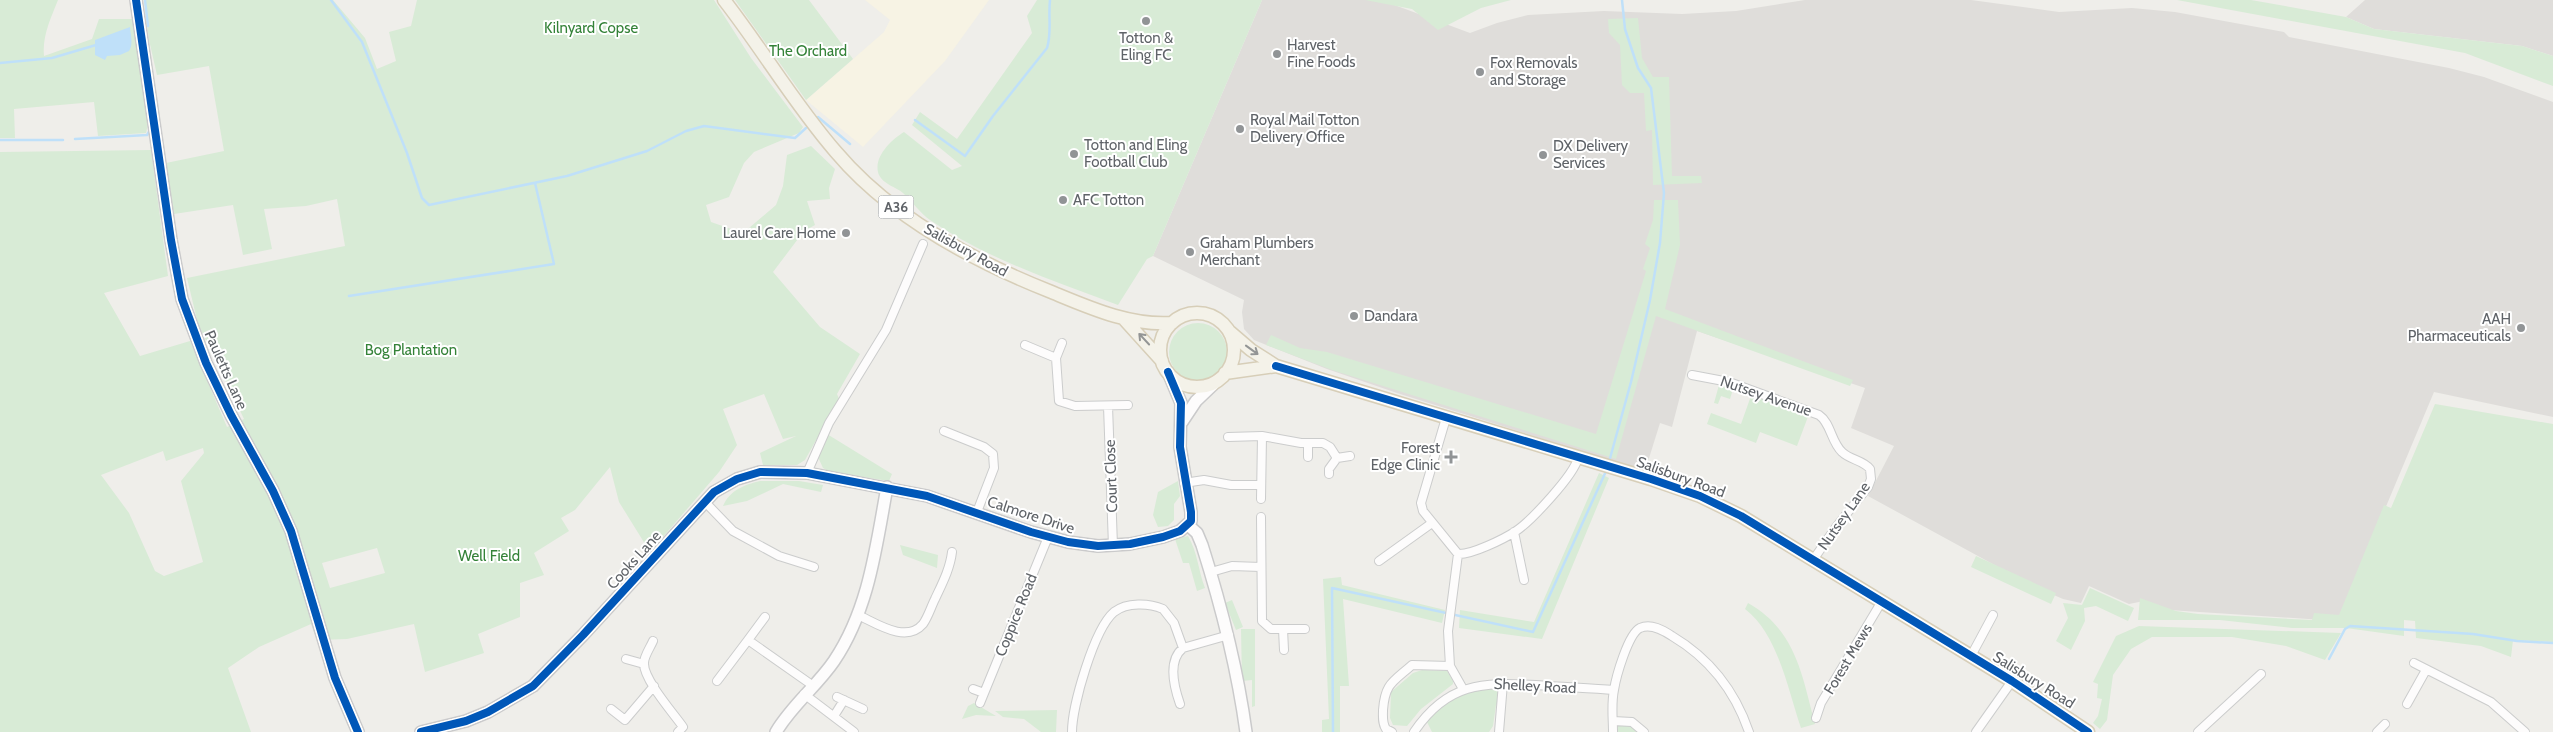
<svg xmlns="http://www.w3.org/2000/svg" width="2553" height="732" viewBox="0 0 2553 732" font-family="Cabin,sans-serif">
<style>
.commercial{fill:#f7f3e4}
.industrial{fill:#dfddda}
.green{fill:#d8ebd6;fill-rule:evenodd}
.water{fill:#bfe0f9}
.lines{fill:none;stroke-linecap:round;stroke-linejoin:round}
.stream{stroke:#bfe0f9;stroke-width:2.5}
.street-casing{stroke:#cbcccc;stroke-width:10}
.secondary-casing{stroke:#cacacb;stroke-width:14}
.primary-casing{stroke:#d7ceb8;stroke-width:15}
.street{stroke:#fdfcfc;stroke-width:8}
.secondary{stroke:#fdfcfc;stroke-width:11}
.primary{stroke:#f4f2e9;stroke-width:12}
.cycleway-casing{stroke:#fff;stroke-width:11}
.cycleway{stroke:#0057b8;stroke-width:8}
.oneway{stroke:#939595}
.poi-dot{fill:#919496;stroke:#fff;stroke-width:2}
.labels{text-anchor:middle;stroke-width:4;stroke-linejoin:round;paint-order:stroke}
.shield{fill:#fff;stroke:#8f9295;stroke-width:1}
.shield-label{font-size:14px;font-weight:bold;fill:#5f6368}
.park-label{font-size:15px;fill:#348238;stroke:#fff}
.poi-label{font-size:15px;fill:#5f6368;stroke:#fff;text-anchor:start}
.street-label{font-size:15px;fill:#5f6368;stroke:#fff}
</style>
<rect width="100%" height="100%" fill="#efeeea"/>
<!-- commercial -->
<path class="commercial" d="M865,0H989L945,61L863,147L806,100L884,32L890,20Z"/>
<!-- industrial -->
<path class="industrial" d="M1262,0H1381L1470,33L1497,23L1528,15L1604,11L1682,14L1736,11L1805,0H1971L2059,12L2132,8L2175,12L2284,32L2289,37L2449,68L2484,77L2553,102V417L2434,392L2338,621L2169,610L2144,601L2129,604L2089,586L2081,603L2063,599L2033,586L1868,496L1894,446L1851,428L1865,388L1697,331L1672,427L1660,423L1645,471L1397,393L1327,369L1254,340L1244,329L1242,312L1244,300L1153,256Z
M2365,0H2553V56L2522,46L2374,29L2346,17Z"/>
<!-- green -->
<path class="green" d="M0,0H58C51,18 42,36 44,56L92,39L99,19H134L148,124L146,133L98,136L94,102L14,109L15,138H0Z
M144,0H333L365,38L377,69L396,61L389,32L411,26L417,0H714L751,58L803,127L799,133L754,152L744,163L729,197L706,205L711,222L734,230L749,228L776,205L783,186L787,155L811,146L835,169L829,188L830,199L807,201L815,225L804,231L773,272L820,327L860,354L837,394L839,399L805,460L797,465H763L760,453L796,436L783,439L764,394L723,409L737,445L719,472L650,552L619,502L610,467L575,510L561,518L569,531L534,553L544,575L520,583V617L478,634L484,653L425,672L414,624L347,639L317,640L311,624L259,647L228,668L251,732H0V152L151,150L168,276L104,293L140,356L190,341L227,427L244,419L198,324L187,278L345,246L337,199L306,206L264,209L272,249L243,255L233,205L174,214L166,163L224,151L209,66L157,75L149,40ZM203,448L204,453L181,481L203,562L164,576L155,571L129,513L101,475L163,451L166,461ZM377,548L385,573L330,588L322,563Z
M735,0H809L853,59L806,100Z
M1037,0H1262L1153,256L1147,259L1118,305C1054,281 987,259 930,220C920,213 912,201 903,193C896,187 883,184 879,175C872,158 891,140 904,132L952,170L962,166L912,125L920,112L957,139L1032,33L1027,16Z
M1365,0H1511L1481,8L1438,30L1412,9Z
M2177,0H2251L2346,17L2374,29L2522,46L2553,56V86L2465,53Z
M1638,18L1642,58L1653,77H1669L1672,176H1701L1702,183L1653,185L1652,130L1646,131L1644,93H1630L1622,85L1620,45L1609,33L1608,19Z
M1654,200H1678L1680,245L1665,309L1853,380L1850,386L1656,316L1616,459L1332,370L1266,345L1271,335L1300,348L1327,352L1596,434L1646,271L1643,269L1650,248L1645,244L1653,220Z
M1169 352a29 29 0 1 1 58 0a29 29 0 1 1-58 0Z
M1719,385L1733,389L1730,399L1721,396L1718,404L1714,403Z
M1752,393L1759,396L1758,400L1759,397L1809,414L1797,446L1760,432L1756,443L1707,424L1711,413L1741,424Z
M2435,404L2553,424V642L2513,640L2511,657L2481,646L2416,638L2415,621L2404,620V636L2346,628H2292L2220,620H2138L2140,598L2176,611L2198,614L2312,620L2314,613L2339,615L2384,505L2391,508Z
M827,434L892,474L889,481L830,472L823,468L818,457Z
M1599,473L1609,478L1542,639L1459,628L1460,610L1534,622Z
M760,481H799L823,485L821,492L783,484L747,501L723,506C730,490 744,485 760,481Z
M1178,481L1180,496L1174,504V520L1168,526L1158,527L1153,515L1158,492Z
M1188,536C1198,553 1198,570 1205,588L1197,591L1189,563H1183L1175,539Z
M900,545L938,555L937,568L903,555Z
M1976,556L2056,593L2051,604L1971,567Z
M1341,577L1342,585L1445,610L1442,623L1343,599L1349,686H1340V732H1322V720L1329,719L1323,579Z
M2090,588L2134,608L2128,621L2096,606L2084,608L2085,621L2071,650L2056,641L2068,618L2063,603L2082,605Z
M1232,600L1243,627L1236,630L1225,603Z
M1748,603C1796,630 1802,675 1815,724L1801,728C1788,690 1778,634 1745,609Z
M2139,626L2341,633L2325,660L2286,646L2232,637H2152L2131,649L2113,675L2107,720L2100,729L2093,723L2098,716L2102,699L2097,698L2098,684L2093,682L2116,636Z
M1241,629H1255V706L1252,707V680L1242,681Z
M1422,670L1447,671L1453,681V684L1421,709L1407,726L1393,725L1390,718L1391,692L1413,673Z
M1490,688L1499,692V702L1496,705L1493,726L1489,732H1432L1427,722C1442,700 1465,692 1490,688Z
M974,703L996,716L976,715L962,719L968,706Z
M1057,710L1056,732H1041L1024,719L1003,717L995,711Z
M1625,723L1637,727L1634,729L1636,732H1617L1618,726Z"/>
<!-- water -->
<path class="water" d="M130,27C130,33 134,44 129,51L120,55L107,56L105,60L95,55V40Z"/>
<g class="lines">
<!-- stream -->
<path class="stream" d="M145,0L148,26
M331,0L362,42L407,153L422,198L429,205L567,176L647,151L686,131L704,126L795,138L806,128
M0,63L52,58L96,45
M818,117L850,144
M915,120L965,156L993,116L1047,48C1052,33 1048,16 1050,0
M75,139L147,135L150,130
M0,140H63
M349,296L554,264L535,183
M1609,462L1631,382L1650,300L1660,243L1664,193L1651,88L1638,68L1625,29L1622,0
M2329,659L2345,629L2350,626L2473,634L2517,641L2553,643
M1333,732L1332,588L1533,632L1607,469"/>
<defs>
<path id="street" d="M1062,343L1056,358L1059,401L1075,406L1128,405
M1025,345L1056,358
M1692,375L1729,382L1819,415C1831,423 1831,442 1842,452C1850,460 1863,460 1870,469L1871,479L1868,487L1836,527L1813,560
M1108,406L1113,546
M1446,418L1421,503L1423,511L1458,554C1471,555 1504,539 1516,531C1531,521 1574,475 1578,458
M944,431L984,447L993,454L994,468L977,512
M1228,437L1262,436L1301,443H1323L1330,447L1337,458
M1308,443V457
M807,473L829,423L886,330L923,244
M1329,474V469L1337,458L1350,456
M1184,483L1204,480L1231,485H1261
M1261,499L1262,436
M705,502L733,531L779,556L814,567
M1261,517L1262,621L1271,629H1305
M1514,532L1524,580
M1379,561L1432,523
M1211,572L1232,566L1261,567
M858,615C876,623 906,644 923,624C928,617 931,607 935,599C942,584 950,569 952,552
M1283,629L1284,650
M748,640L765,617
M653,641C650,648 644,656 644,663C643,679 674,714 683,727L678,732
M1971,656L1993,615
M626,659L644,664
M2414,663L2491,702L2525,732
M1450,666L1448,631L1458,554
M717,681L748,640L812,685
M973,689L984,693
M804,694L854,732
M837,697L863,709
M980,703L1048,537
M1180,704C1174,687 1167,661 1183,648
M2407,704L2426,670
M611,709L625,720L654,686
M834,716L844,700
M1816,718L1821,703L1882,601
M1613,721L1632,722L1644,732
M1072,732C1072,706 1094,629 1114,612C1127,602 1149,603 1163,609L1174,623L1183,648L1229,635
M1392,732L1386,729C1382,723 1383,717 1383,710C1385,683 1393,682 1412,665L1450,666L1463,689
M1414,732C1447,683 1482,682 1536,685C1562,687 1588,688 1614,690
M1499,732L1503,683
M1613,732C1613,718 1611,704 1614,690C1616,677 1628,634 1640,628C1651,623 1663,630 1672,636C1709,658 1735,691 1749,732
M1976,732L2012,681
M2198,732L2261,674
M2377,732L2385,724"/>
<path id="secondary" d="M136,0L171,240L182,299L206,363L231,415L273,491L291,531L335,678L358,732
M1182,422L1196,401L1218,380
M1188,525L1197,533L1202,545C1222,608 1237,666 1246,732
M421,732L466,721L488,712L533,686L583,635L714,492L737,479L760,472L807,473L927,496L1031,532L1068,542L1098,546L1130,544L1163,537L1180,531L1191,521V512L1180,447L1181,403L1168,372
M776,732C792,705 817,686 834,661C869,609 876,547 887,487"/>
<path id="primary" d="M724,0C763,50 795,105 836,152C891,217 971,260 1049,291C1088,307 1129,326 1172,323
M1160 350a37 37 0 1 1 74 0a37 37 0 1 1-74 0Z
M1124,319L1162,361
M1230,332L1251,350L1276,366L1651,479L1700,496L1741,516L2012,681L2088,732
M1225,373L1276,366"/>
</defs>
<!-- street casing -->
<use href="#street" class="street-casing"/>
<!-- secondary casing -->
<use href="#secondary" class="secondary-casing"/>
<!-- primary casing -->
<use href="#primary" class="primary-casing"/>
<!-- street -->
<use href="#street" class="street"/>
<!-- secondary -->
<use href="#secondary" class="secondary"/>
<!-- primary -->
<use href="#primary" class="primary"/>
<defs>
<path id="cycleway" d="M136,0L171,240L182,299L206,363L231,415L273,491L291,531L335,678L358,732
M1276,366L1651,479L1700,496L1741,516L2012,681L2088,732
M421,732L466,721L488,712L533,686L583,635L714,492L737,479L760,472L807,473L927,496L1031,532L1068,542L1098,546L1130,544L1163,537L1180,531L1191,521V512L1180,447L1181,403L1168,372"/>
</defs>
<!-- cycleway casing -->
<use href="#cycleway" class="cycleway-casing"/>
<!-- cycleway -->
<use href="#cycleway" class="cycleway"/>
</g>
<!-- one-way arrows -->
<defs><path id="oneway-shaft" d="M-6 0H5M1.5-3L5.5 0L1.5 3" fill="none" stroke-width="1.6" stroke-linecap="round" stroke-linejoin="round" transform="scale(1.25)"/></defs>
<g class="oneway">
<use href="#oneway-shaft" transform="translate(1144 339) rotate(-133)"/>
<use href="#oneway-shaft" transform="translate(1252 350) rotate(36)"/>
</g>
<!-- markers -->
<g class="poi-dot">
<circle cx="1146" cy="21" r="5"/>
<circle cx="1277" cy="54" r="5"/>
<circle cx="1480" cy="72" r="5"/>
<circle cx="1240" cy="129" r="5"/>
<circle cx="1074" cy="154" r="5"/>
<circle cx="1543" cy="155" r="5"/>
<circle cx="1063" cy="200" r="5"/>
<circle cx="846" cy="233" r="5"/>
<circle cx="1190" cy="252" r="5"/>
<circle cx="1354" cy="316" r="5"/>
<circle cx="2521" cy="328" r="5"/>
<path d="M1448.5 449.5h5v5h5v5h-5v5h-5v-5h-5v-5h5z"/>
</g>
<g class="labels">
<!-- shield labels -->
<rect class="shield" x="878.5" y="195.5" width="35" height="23" rx="4"/>
<g class="shield-label">
<text x="896" y="212">A36</text>
</g>
<!-- park labels -->
<g class="park-label">
<text x="591" y="33">Kilnyard Copse</text>
<text x="808" y="56">The Orchard</text>
<text x="411" y="355">Bog Plantation</text>
<text x="489" y="561">Well Field</text>
</g>
<!-- poi labels -->
<g class="poi-label">
<text x="1146" y="43" text-anchor="middle">Totton &amp;<tspan x="1146" dy="17">Eling FC</tspan></text>
<text x="1287" y="50">Harvest<tspan x="1287" dy="17">Fine Foods</tspan></text>
<text x="1490" y="68">Fox Removals<tspan x="1490" dy="17">and Storage</tspan></text>
<text x="1250" y="125">Royal Mail Totton<tspan x="1250" dy="17">Delivery Office</tspan></text>
<text x="1084" y="150">Totton and Eling<tspan x="1084" dy="17">Football Club</tspan></text>
<text x="1553" y="151">DX Delivery<tspan x="1553" dy="17">Services</tspan></text>
<text x="1073" y="205">AFC Totton</text>
<text x="836" y="238" text-anchor="end">Laurel Care Home</text>
<text x="1200" y="248">Graham Plumbers<tspan x="1200" dy="17">Merchant</tspan></text>
<text x="1364" y="321">Dandara</text>
<text x="2511" y="324" text-anchor="end">AAH<tspan x="2511" dy="17">Pharmaceuticals</tspan></text>
<text x="1440" y="453" text-anchor="end">Forest<tspan x="1440" dy="17">Edge Clinic</tspan></text>
</g>
<!-- street labels -->
<g class="street-label">
<text transform="translate(966 250) rotate(29)" y="5">Salisbury Road</text>
<text transform="translate(226 370) rotate(66)" y="5">Pauletts Lane</text>
<text transform="translate(1766 396) rotate(19)" y="5">Nutsey Avenue</text>
<text transform="translate(1111 476) rotate(-92)" y="5">Court Close</text>
<text transform="translate(1681 477) rotate(20)" y="5">Salisbury Road</text>
<text transform="translate(1031 515) rotate(18)" y="5">Calmore Drive</text>
<text transform="translate(1844 516) rotate(-55)" y="5">Nutsey Lane</text>
<text transform="translate(634 560) rotate(-48)" y="5">Cooks Lane</text>
<text transform="translate(1016 615) rotate(-68)" y="5">Coppice Road</text>
<text transform="translate(1848 659) rotate(-59)" y="5">Forest Mews</text>
<text transform="translate(2034 680) rotate(32)" y="5">Salisbury Road</text>
<text transform="translate(1535 686) rotate(3)" y="5">Shelley Road</text>
</g>
</g>
</svg>
